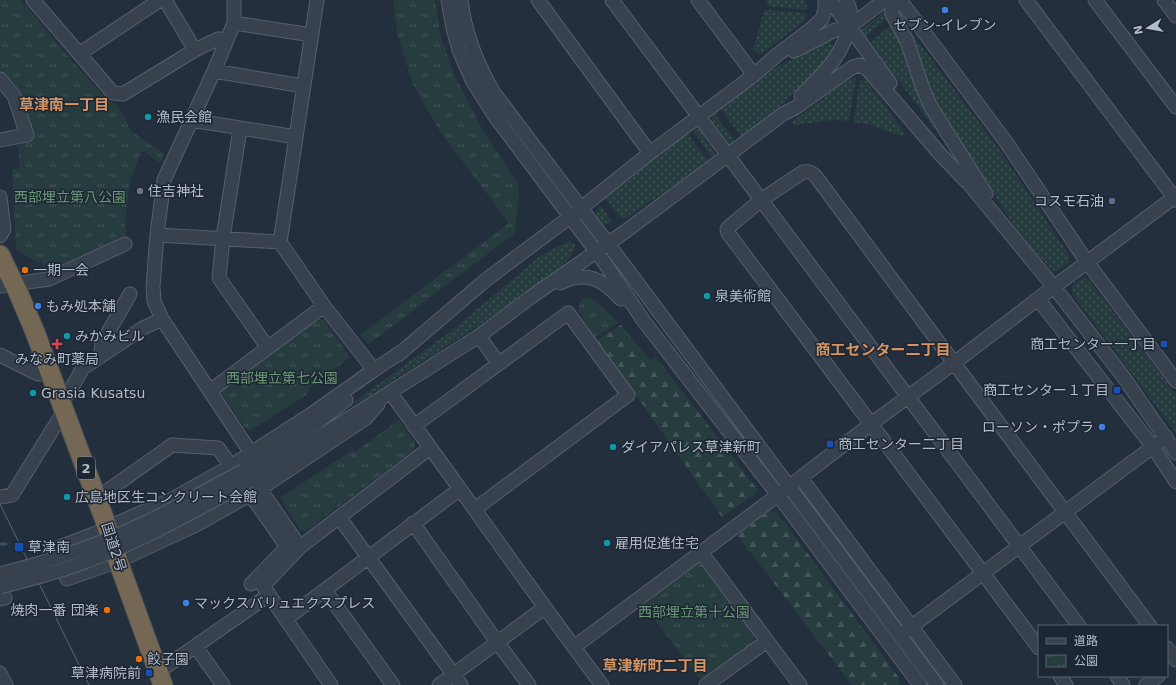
<svg xmlns="http://www.w3.org/2000/svg" width="1176" height="685" viewBox="0 0 1176 685" font-family="'DejaVu Sans','Noto Sans JP',sans-serif">
<style>
.grass{fill:url(#grass-dots)}
.forest{fill:url(#forest-firs)}
.park{fill:url(#park-tufts)}
.lines{fill:none;stroke-linecap:round;stroke-linejoin:round}
.stream{stroke:#394c67;stroke-width:3}
.minor-casing{stroke:#565f6c;stroke-width:15}
.highway-casing{stroke:#434c59;stroke-width:21}
.minor{stroke:#38414e;stroke-width:13}
.highway{stroke:#746855;stroke-width:19}
.tram{stroke:#5a6575;stroke-width:1}
.minor-bridge-casing{stroke:#565f6c;stroke-width:15;stroke-linecap:butt}
.minor-bridge{stroke:#38414e;stroke-width:13}
.shop-dot{fill:#3f7fe0;stroke:#1d2633;stroke-width:1.5}
.culture-dot{fill:#0f9aa8;stroke:#1d2633;stroke-width:1.5}
.worship-dot{fill:#6b7280;stroke:#1d2633;stroke-width:1.5}
.service-dot{fill:#5c6f8a;stroke:#1d2633;stroke-width:1.5}
.food-dot{fill:#e8710a;stroke:#1d2633;stroke-width:1.5}
.health-dot{fill:#e0444e;stroke:#1d2633;stroke-width:1.5}
.transit-dot{fill:#1a4fb4;stroke:#1d2633;stroke-width:1.5}
.labels{text-anchor:middle;stroke-width:3;stroke-linejoin:round;paint-order:stroke}
.shield{fill:#1d2633;stroke:#878f9c;stroke-width:1}
.shield-label{font-size:13px;font-weight:bold;fill:#b4bcc9}
.poi-label{font-size:14px;fill:#b4bcc9;stroke:#1d2633;text-anchor:start}
.park-label{font-size:14px;fill:#6b9a76;stroke:#1d2633}
.street-label{font-size:14px;fill:#b4bcc9;stroke:#1d2633}
.neighbourhood-label{font-size:15px;font-weight:bold;fill:#d59563;stroke:#1d2633}
</style>
<defs>
<pattern id="grass-dots" width="8" height="8" patternUnits="userSpaceOnUse"><rect width="8" height="8" fill="#263c3f"/><path d="M2 2h.1M6 6h.1" fill="none" stroke="#435659" stroke-width="1.8" stroke-linecap="round"/></pattern>
<pattern id="forest-firs" width="22" height="20" patternUnits="userSpaceOnUse"><rect width="22" height="20" fill="#263c3f"/><path d="M5 1l3.5 6h-7zM16 11l3.5 6h-7z" fill="#435659"/></pattern>
<pattern id="park-tufts" width="24" height="20" patternUnits="userSpaceOnUse"><rect width="24" height="20" fill="#263c3f"/><path d="M3 7l-1-3M5 7V3M7 7l1-3M15 17l-1-3M17 17v-4M19 17l1-3" fill="none" stroke="#435659"/></pattern>
</defs>
<rect width="100%" height="100%" fill="#242f3e"/>
<!-- grass -->
<path class="grass" d="M766,0H804L807,8L806,10L767,6Z
M767,10L805,13L806,15V18L802,23L761,54H759L753,49L764,11Z
M885,11L889,16L866,36L861,30Z
M901,19L998,148L1069,255V262L1056,271L1052,270L1019,234L990,187L942,119Z
M893,24L949,142L946,144L870,42Z
M829,41L835,49L808,81L742,138L720,108L777,67Z
M856,78L849,120L848,121L832,120L795,125L792,123L793,121L848,79Z
M862,80L866,81L899,125L905,134L901,136L871,125L854,122V119L860,80Z
M714,113L736,142L734,144H729L712,120V117Z
M692,129H696L699,130L714,152L715,158L713,159Z
M686,132L709,162L675,187L645,204L632,214L622,219L605,198L621,183Z
M600,205L613,223L603,224L596,215Z
M568,242L575,244C576,254 559,269 552,275C526,296 497,313 469,332C431,356 393,380 356,404L354,402L455,328L539,257L551,250Z
M1085,278L1088,279L1176,395V433L1072,293V286L1082,279Z"/>
<!-- forest -->
<path class="forest" d="M621,325L650,360L656,357L757,489L754,495L722,517L597,340Z
M769,511L777,512L900,679L899,685H852L737,535Z"/>
<!-- park -->
<path class="park" d="M0,0H21L71,60L107,99L118,106L131,131L164,154L160,163L142,150L130,180L125,221L126,235L52,269L16,250L12,170L20,168L17,141L33,139L20,96L0,72Z
M393,0H435L441,37L453,72L480,125L519,186L515,233L369,344L360,335L509,223L439,130L411,80L397,32Z
M582,298L595,300L618,323L595,337L578,310Z
M323,319L350,357L308,389L309,391L306,395L251,430L246,429L222,394V390L315,320Z
M399,420L415,443L414,450L306,531L300,530L280,498L353,450L355,452Z
M698,564L704,565L754,634L753,643L701,681L644,605Z"/>
<g class="lines">
<!-- stream -->
<path class="stream" d="M0,544H6"/>
<defs>
<path id="minor" d="M33,0L113,93L123,94L195,50L218,39H227
M165,0L195,50
M234,0V23L214,71L164,180L157,235L153,287L154,301L162,319L251,453
M317,0L280,242L324,306L374,370
M448,0L453,28L459,50L472,80L494,115L604,262L643,320L778,495L920,685
M461,0C465,34 477,64 494,93L615,253L937,685
M538,0L650,153
M612,0L1079,626
M698,0L754,75
M830,0L890,83
M892,0V14L907,41L923,89L931,107L986,194
M900,0L1006,142L1087,262L1176,381
M1026,0L1176,200
M1095,0L1176,107
M1164,0L1176,16
M234,23L312,35
M794,51L835,30L849,27L885,0
M79,54L160,0
M214,71L303,86
M0,79L14,96L27,135L0,140
M801,96C822,75 845,54 849,24C851,14 851,9 846,0
M191,120L296,137
M240,129L223,238L219,278L268,348
M961,174L1054,287L1122,375L1176,453
M0,197L4,229L0,236
M157,235L280,242
M560,283C586,270 602,279 621,299
M0,286L49,279L125,244
M1038,299L1153,447L1176,482
M479,336L499,364
M104,354L101,350L102,343L130,294
M0,355L38,374L49,372
M398,355L487,279L570,217L650,153L754,75L777,55L811,29L822,19L825,10V0
M210,391L324,306
M390,392C461,489 530,589 602,685
M60,399L68,394L83,368L143,328L162,319
M378,404L366,418L260,489L196,525L118,561L67,579L54,549L91,535L174,498L231,466L313,413L374,370L404,350
M414,426L568,313L628,395L475,509
M243,471L315,424L346,400
M801,478L955,685
M250,481L479,336L531,297L626,231L783,114L795,108L853,67L860,65L868,70L940,154L966,181
M260,489L300,547
M250,494L287,547L251,584
M0,497L12,495L64,411
M97,498L172,445L218,448L231,466
M339,517L461,685
M413,523L497,642L529,685
M701,552L800,685
M0,587L5,598L0,599
M325,590L393,685
M286,619L460,489
M900,635L1166,437
M196,647L223,685
M574,647L778,495L871,424L954,363L1043,295L1176,196
M1039,648L728,233L727,229L730,226L761,200L803,172C810,171 813,173 817,178L954,363L1150,626
M1167,648L1176,660
M158,672L269,595
M0,673L6,685
M1060,676L1066,685
M1117,676L1123,685
M331,685L263,586L300,547L430,448
M439,685L544,608
M706,685L767,641
M1146,685L1158,676"/>
<path id="highway" d="M0,255L18,292L35,332L104,518L118,561L163,685"/>
</defs>
<!-- minor casing -->
<use href="#minor" class="minor-casing"/>
<!-- highway casing -->
<use href="#highway" class="highway-casing"/>
<!-- minor -->
<use href="#minor" class="minor"/>
<!-- highway -->
<use href="#highway" class="highway"/>
<!-- tram -->
<path class="tram" d="M0,504L89,685"/>
<defs>
<path id="minor-bridge" d="M0,574C47,562 94,547 138,526C174,510 208,489 243,471
M0,587C28,580 56,573 82,563C141,542 195,510 250,481"/>
</defs>
<!-- minor-bridge casing -->
<use href="#minor-bridge" class="minor-bridge-casing"/>
<!-- minor-bridge -->
<use href="#minor-bridge" class="minor-bridge"/>
</g>
<!-- markers -->
<g class="shop-dot">
<circle cx="945" cy="10" r="4"/>
<circle cx="38" cy="306" r="4"/>
<circle cx="1102" cy="427" r="4"/>
<circle cx="186" cy="603" r="4"/>
</g>
<g class="culture-dot">
<circle cx="148" cy="117" r="4"/>
<circle cx="707" cy="296" r="4"/>
<circle cx="67" cy="336" r="4"/>
<circle cx="33" cy="393" r="4"/>
<circle cx="613" cy="447" r="4"/>
<circle cx="67" cy="497" r="4"/>
<circle cx="607" cy="543" r="4"/>
</g>
<circle class="worship-dot" cx="140" cy="191" r="4"/>
<circle class="service-dot" cx="1112" cy="201" r="4"/>
<g class="food-dot">
<circle cx="25" cy="270" r="4"/>
<circle cx="107" cy="610" r="4"/>
<circle cx="139" cy="659" r="4"/>
</g>
<path class="health-dot" d="M55 338h4v4h4v4h-4v4h-4v-4h-4v-4h4z"/>
<g class="transit-dot">
<rect x="1160" y="340" width="8" height="8" rx="2"/>
<rect x="1113" y="386" width="8" height="8" rx="2"/>
<rect x="826" y="440" width="8" height="8" rx="2"/>
<rect x="14" y="542" width="10" height="10" rx="2"/>
<rect x="145" y="669" width="8" height="8" rx="2"/>
</g>
<g class="labels">
<!-- shield labels -->
<rect class="shield" x="77" y="457" width="18" height="22" rx="3"/>
<g class="shield-label">
<text x="86" y="473">2</text>
</g>
<!-- poi labels -->
<g class="poi-label">
<text x="945" y="30" text-anchor="middle">セブン-イレブン</text>
<text x="156" y="122">漁民会館</text>
<text x="148" y="196">住吉神社</text>
<text x="1104" y="206" text-anchor="end">コスモ石油</text>
<text x="33" y="275">一期一会</text>
<text x="715" y="301">泉美術館</text>
<text x="46" y="311">もみ処本舗</text>
<text x="75" y="341">みかみビル</text>
<text x="1156" y="349" text-anchor="end">商工センター一丁目</text>
<text x="57" y="364" text-anchor="middle">みなみ町薬局</text>
<text x="1109" y="395" text-anchor="end">商工センター１丁目</text>
<text x="41" y="398">Grasia Kusatsu</text>
<text x="1094" y="432" text-anchor="end">ローソン・ポプラ</text>
<text x="838" y="449">商工センター二丁目</text>
<text x="621" y="452">ダイアパレス草津新町</text>
<text x="75" y="502">広島地区生コンクリート会館</text>
<text x="615" y="548">雇用促進住宅</text>
<text x="28" y="552">草津南</text>
<text x="194" y="608">マックスバリュエクスプレス</text>
<text x="99" y="615" text-anchor="end">焼肉一番 団楽</text>
<text x="147" y="664">餃子園</text>
<text x="141" y="678" text-anchor="end">草津病院前</text>
</g>
<!-- park labels -->
<g class="park-label">
<text x="70" y="202">西部埋立第八公園</text>
<text x="282" y="383">西部埋立第七公園</text>
<text x="694" y="617">西部埋立第十公園</text>
</g>
<!-- street labels -->
<g class="street-label">
<text transform="translate(114 547) rotate(72)" y="5">国道2号</text>
</g>
<!-- neighbourhood labels -->
<g class="neighbourhood-label">
<text x="64" y="110">草津南一丁目</text>
<text x="883" y="355">商工センター二丁目</text>
<text x="655" y="671">草津新町二丁目</text>
</g>
</g>
<!-- legend -->
<rect x="1038" y="625" width="130" height="52" fill="#1d2633" stroke="#59626f"/>
<rect x="1046" y="638" width="20" height="6" fill="#38414e" stroke="#59626f"/>
<text x="1074" y="645" font-size="12" fill="#b4bcc9">道路</text>
<rect x="1046" y="655" width="20" height="12" fill="url(#park-tufts)" stroke="#59626f"/>
<text x="1074" y="665" font-size="12" fill="#b4bcc9">公園</text>
<!-- north arrow -->
<g transform="translate(1148 28) rotate(259)" stroke="#1d2633" stroke-width="3" paint-order="stroke">
<path d="M0-3L7 15L0 10L-7 15Z" fill="#b4bcc9"/>
<text y="-6" font-size="11" font-weight="bold" text-anchor="middle" fill="#b4bcc9">N</text>
</g>
</svg>
